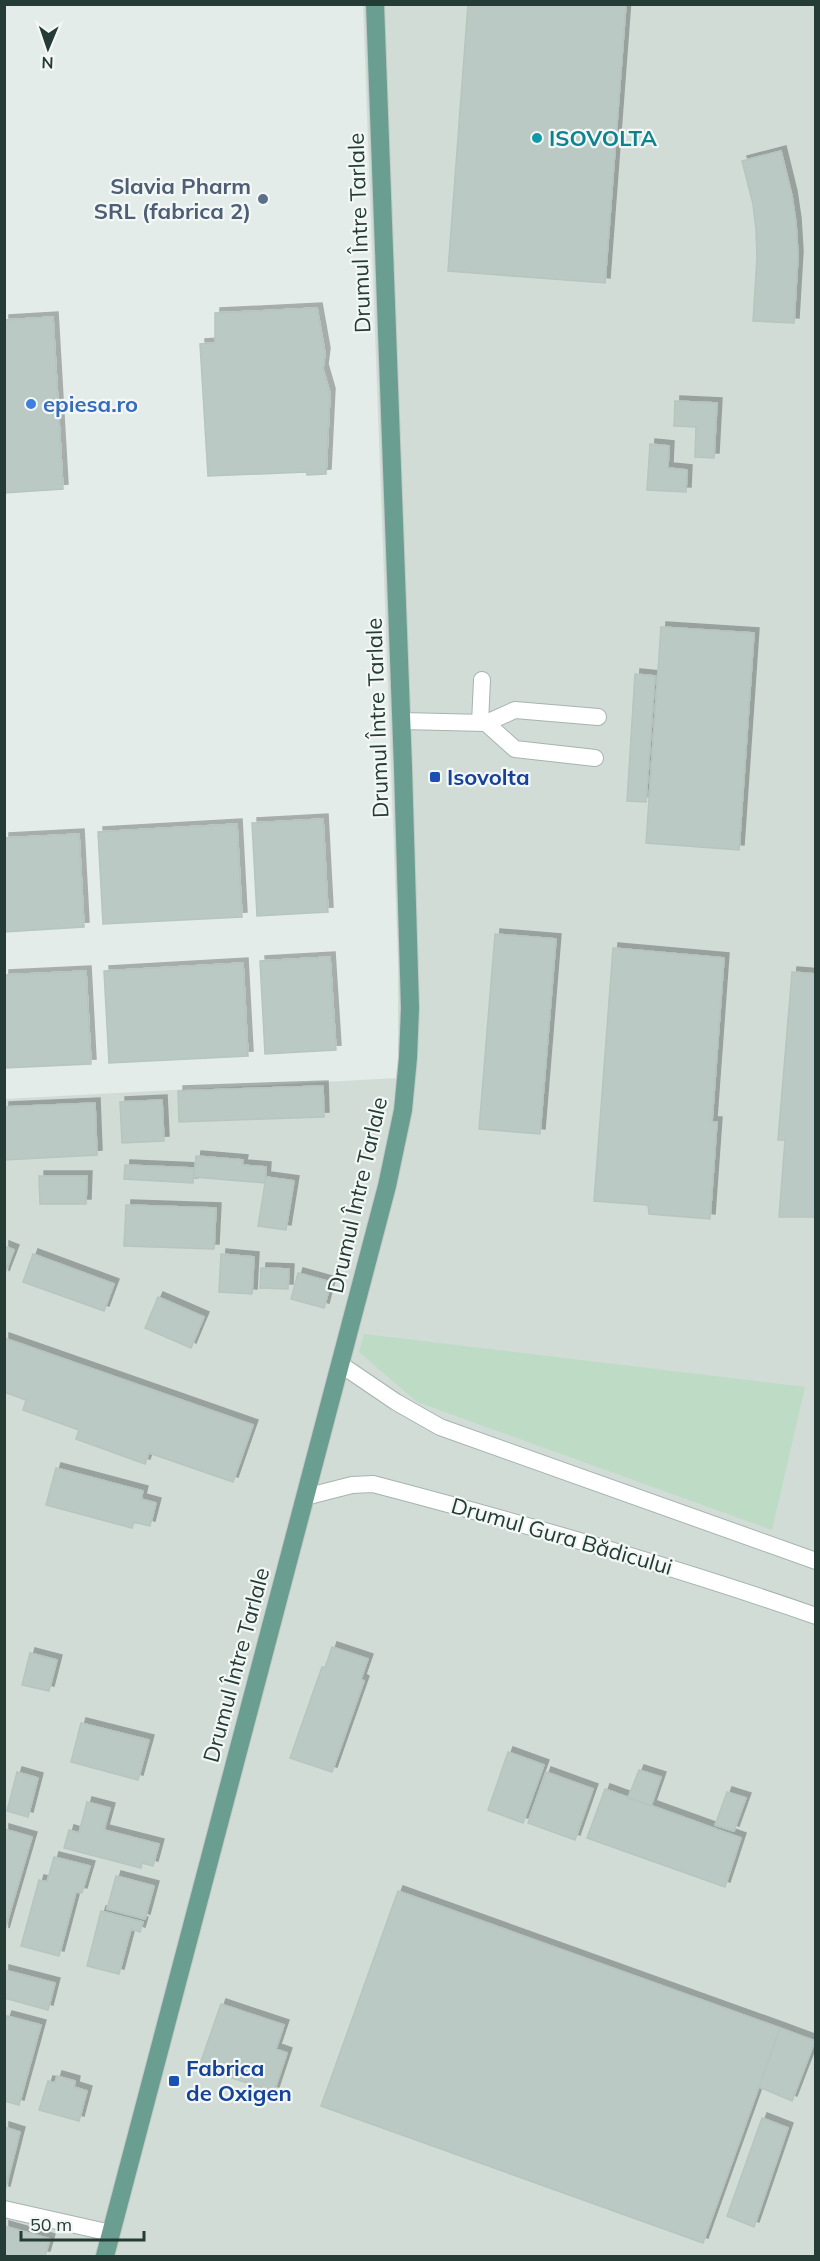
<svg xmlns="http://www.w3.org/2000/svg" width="820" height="2261" viewBox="0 0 820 2261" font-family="Mulish,sans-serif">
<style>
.built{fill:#d1dcd7}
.green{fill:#bddbc5}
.building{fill:#bbc9c4;stroke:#b6c5bf;stroke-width:1.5;filter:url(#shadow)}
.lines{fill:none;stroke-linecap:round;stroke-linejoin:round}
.minor-casing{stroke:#a6b4af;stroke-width:18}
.major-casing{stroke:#c2c8c6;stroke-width:20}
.minor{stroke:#fff;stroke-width:16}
.major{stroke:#6a9e91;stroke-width:18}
.culture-dot{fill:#0f9aa8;stroke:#f3f8f6;stroke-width:2}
.service-dot{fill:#5c6f8a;stroke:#f3f8f6;stroke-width:2}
.shop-dot{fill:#3f7fe0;stroke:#f3f8f6;stroke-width:2}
.transit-dot{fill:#1a4fb4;stroke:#f3f8f6;stroke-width:2}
.labels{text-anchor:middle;stroke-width:4.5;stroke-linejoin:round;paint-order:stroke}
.culture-label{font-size:22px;font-weight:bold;fill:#0d838f;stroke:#f3f8f6;text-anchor:start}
.service-label{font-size:22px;font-weight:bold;fill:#4e5e75;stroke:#f3f8f6;text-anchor:end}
.street-label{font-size:22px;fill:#243c35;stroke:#f3f8f6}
.shop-label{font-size:22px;font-weight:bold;fill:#366cbe;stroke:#f3f8f6;text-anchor:start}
.transit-label{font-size:22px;font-weight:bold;fill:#164399;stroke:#f3f8f6;text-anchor:start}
</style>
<defs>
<filter id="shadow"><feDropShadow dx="5" dy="-5" stdDeviation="0" flood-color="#0004"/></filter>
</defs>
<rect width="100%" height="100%" fill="#e3ece8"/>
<!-- built -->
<path class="built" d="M363,5H815V2256H5V1099L398,1078V961Z"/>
<!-- green -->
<path class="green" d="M364,1334L805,1387L772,1530L417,1402L359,1352Z"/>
<!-- building -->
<path class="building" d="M468,4H626L605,283L448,271Z
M781,151L792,196L796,223L798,256L794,323L753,321L757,258L756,230L753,204L742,161Z
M317,308L325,353L323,369L330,393L326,474L307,475V472L208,476L200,344L215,343V313Z
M53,317L63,489L4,493V320Z
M675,401L717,403L714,458L695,457L696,427L674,426Z
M650,444L669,446L668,468L687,470L686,492L647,490Z
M661,627L754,633L739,850L646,843Z
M635,674L655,676L646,802L627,801Z
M323,819L328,912L257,916L252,823Z
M237,824L242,917L103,924L98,832Z
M79,834L84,927L4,932V838Z
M495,934L556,939L540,1134L479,1129Z
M613,948L724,958L712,1122H717L710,1219L649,1214L648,1205L594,1201Z
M330,957L336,1050L265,1054L260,961Z
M243,963L248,1056L109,1063L104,971Z
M86,971L91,1064L4,1068V975Z
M792,972L816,974V1195L814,1217H779L785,1140H778Z
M323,1086L324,1117L179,1122L178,1091Z
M162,1100L164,1141L122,1143L120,1102Z
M95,1103L97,1155L4,1160V1107Z
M196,1156L243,1160L242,1165L266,1167L265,1183L194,1177Z
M125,1165L194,1168L193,1183L124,1179Z
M39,1176H87L86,1204H40Z
M266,1177L294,1181L286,1230L258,1226Z
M126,1205L216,1208L214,1249L124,1246Z
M4,1246L14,1250L4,1276Z
M33,1254L114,1284L104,1311L23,1282Z
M221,1254L254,1257L252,1294L219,1292Z
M261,1268L289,1269L288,1289L260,1288Z
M298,1273L331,1282L324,1308L291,1299Z
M158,1297L204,1317L191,1348L145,1328Z
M4,1338L253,1425L233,1482L149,1453L145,1464L76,1439L79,1430L23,1410L26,1400L4,1392Z
M56,1468L143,1491L141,1499L156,1503L150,1526L134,1522L132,1528L46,1505Z
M332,1647L368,1659L361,1679L364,1681L332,1772L290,1758L322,1667L325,1668Z
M30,1653L57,1660L49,1691L22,1685Z
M81,1723L149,1740L138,1780L71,1762Z
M508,1752L544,1765L523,1823L488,1810Z
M639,1770L661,1777L651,1806L628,1798Z
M17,1772L38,1778L28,1817L7,1811Z
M546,1772L593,1789L575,1840L528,1823Z
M605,1789L741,1838L725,1887L587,1838Z
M727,1792L746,1798L734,1831L715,1825Z
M87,1802L110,1808L104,1830L159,1844L153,1866L142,1863L141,1868L64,1848L69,1830L79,1833Z
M4,1829L32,1837L4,1933Z
M54,1857L90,1866L82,1893L76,1892L59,1956L21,1946L39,1880L47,1882Z
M116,1876L154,1886L145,1919L107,1909Z
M398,1891L780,2028L703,2243L321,2106Z
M101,1911L143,1922L140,1932L131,1929L119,1974L87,1966Z
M4,1970L55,1983L48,2010L4,1998Z
M221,2004L284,2025L276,2049L287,2053L274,2092L199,2067Z
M7,2016L41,2025L19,2105L4,2101V2025Z
M780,2028L815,2041L792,2101L759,2087Z
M57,2076L75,2081L74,2087L87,2091L79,2121L39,2110L48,2081L55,2083Z
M762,2118L788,2128L754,2227L727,2216Z
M4,2127L20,2132L5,2191H4Z
M4,2226L50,2239L45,2256H4Z"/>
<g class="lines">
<defs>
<path id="minor" d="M402,721L486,723L515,710L598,717
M480,723L482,680
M486,723L515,749L595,758
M340,1364L396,1402L440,1427L816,1561
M305,1497L352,1485L373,1484C522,1523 670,1565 816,1616
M4,2209L111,2233"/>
<path id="major" d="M105,2256L387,1186L403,1110L408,1058L410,1008L403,768L375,4"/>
</defs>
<!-- minor casing -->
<use href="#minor" class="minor-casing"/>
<!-- major casing -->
<use href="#major" class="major-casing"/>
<!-- minor -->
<use href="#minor" class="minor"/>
<!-- major -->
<use href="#major" class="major"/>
</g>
<!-- markers -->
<circle class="culture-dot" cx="537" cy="138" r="6"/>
<circle class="service-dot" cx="263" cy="199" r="6"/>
<circle class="shop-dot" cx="31" cy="404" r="6"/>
<g class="transit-dot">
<rect x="429" y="771" width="12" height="12" rx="3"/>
<rect x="168" y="2075" width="12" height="12" rx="3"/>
</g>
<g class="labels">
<!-- culture labels -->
<g class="culture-label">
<text x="549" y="146">ISOVOLTA</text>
</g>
<!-- service labels -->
<g class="service-label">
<text x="251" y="194">Slavia Pharm<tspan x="251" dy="25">SRL (fabrica 2)</tspan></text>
</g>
<!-- street labels -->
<g class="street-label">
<text transform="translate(359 233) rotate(-92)" y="8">Drumul Între Tarlale</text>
<text transform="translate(377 718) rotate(-92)" y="8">Drumul Între Tarlale</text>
<text transform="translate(357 1195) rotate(-77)" y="8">Drumul Între Tarlale</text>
<text transform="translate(562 1536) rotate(16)" y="8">Drumul Gura Bădicului</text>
<text transform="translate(236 1665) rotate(-75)" y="8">Drumul Între Tarlale</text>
</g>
<!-- shop labels -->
<g class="shop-label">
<text x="43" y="412">epiesa.ro</text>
</g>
<!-- transit labels -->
<g class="transit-label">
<text x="447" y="785">Isovolta</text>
<text x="186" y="2076">Fabrica<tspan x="186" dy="25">de Oxigen</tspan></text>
</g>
</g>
<!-- border -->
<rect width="820" height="2261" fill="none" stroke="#243c35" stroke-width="12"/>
<!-- north arrow -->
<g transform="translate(48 48) rotate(182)" stroke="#f3f8f6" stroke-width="4.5" paint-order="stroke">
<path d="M0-4.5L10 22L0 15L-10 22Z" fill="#243c35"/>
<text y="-9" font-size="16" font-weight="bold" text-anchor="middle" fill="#243c35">N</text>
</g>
<!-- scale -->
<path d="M21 2231v9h123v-9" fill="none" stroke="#243c35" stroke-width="3"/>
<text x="30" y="2231" font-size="18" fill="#243c35" stroke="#f3f8f6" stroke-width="4.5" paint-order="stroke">50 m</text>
</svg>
